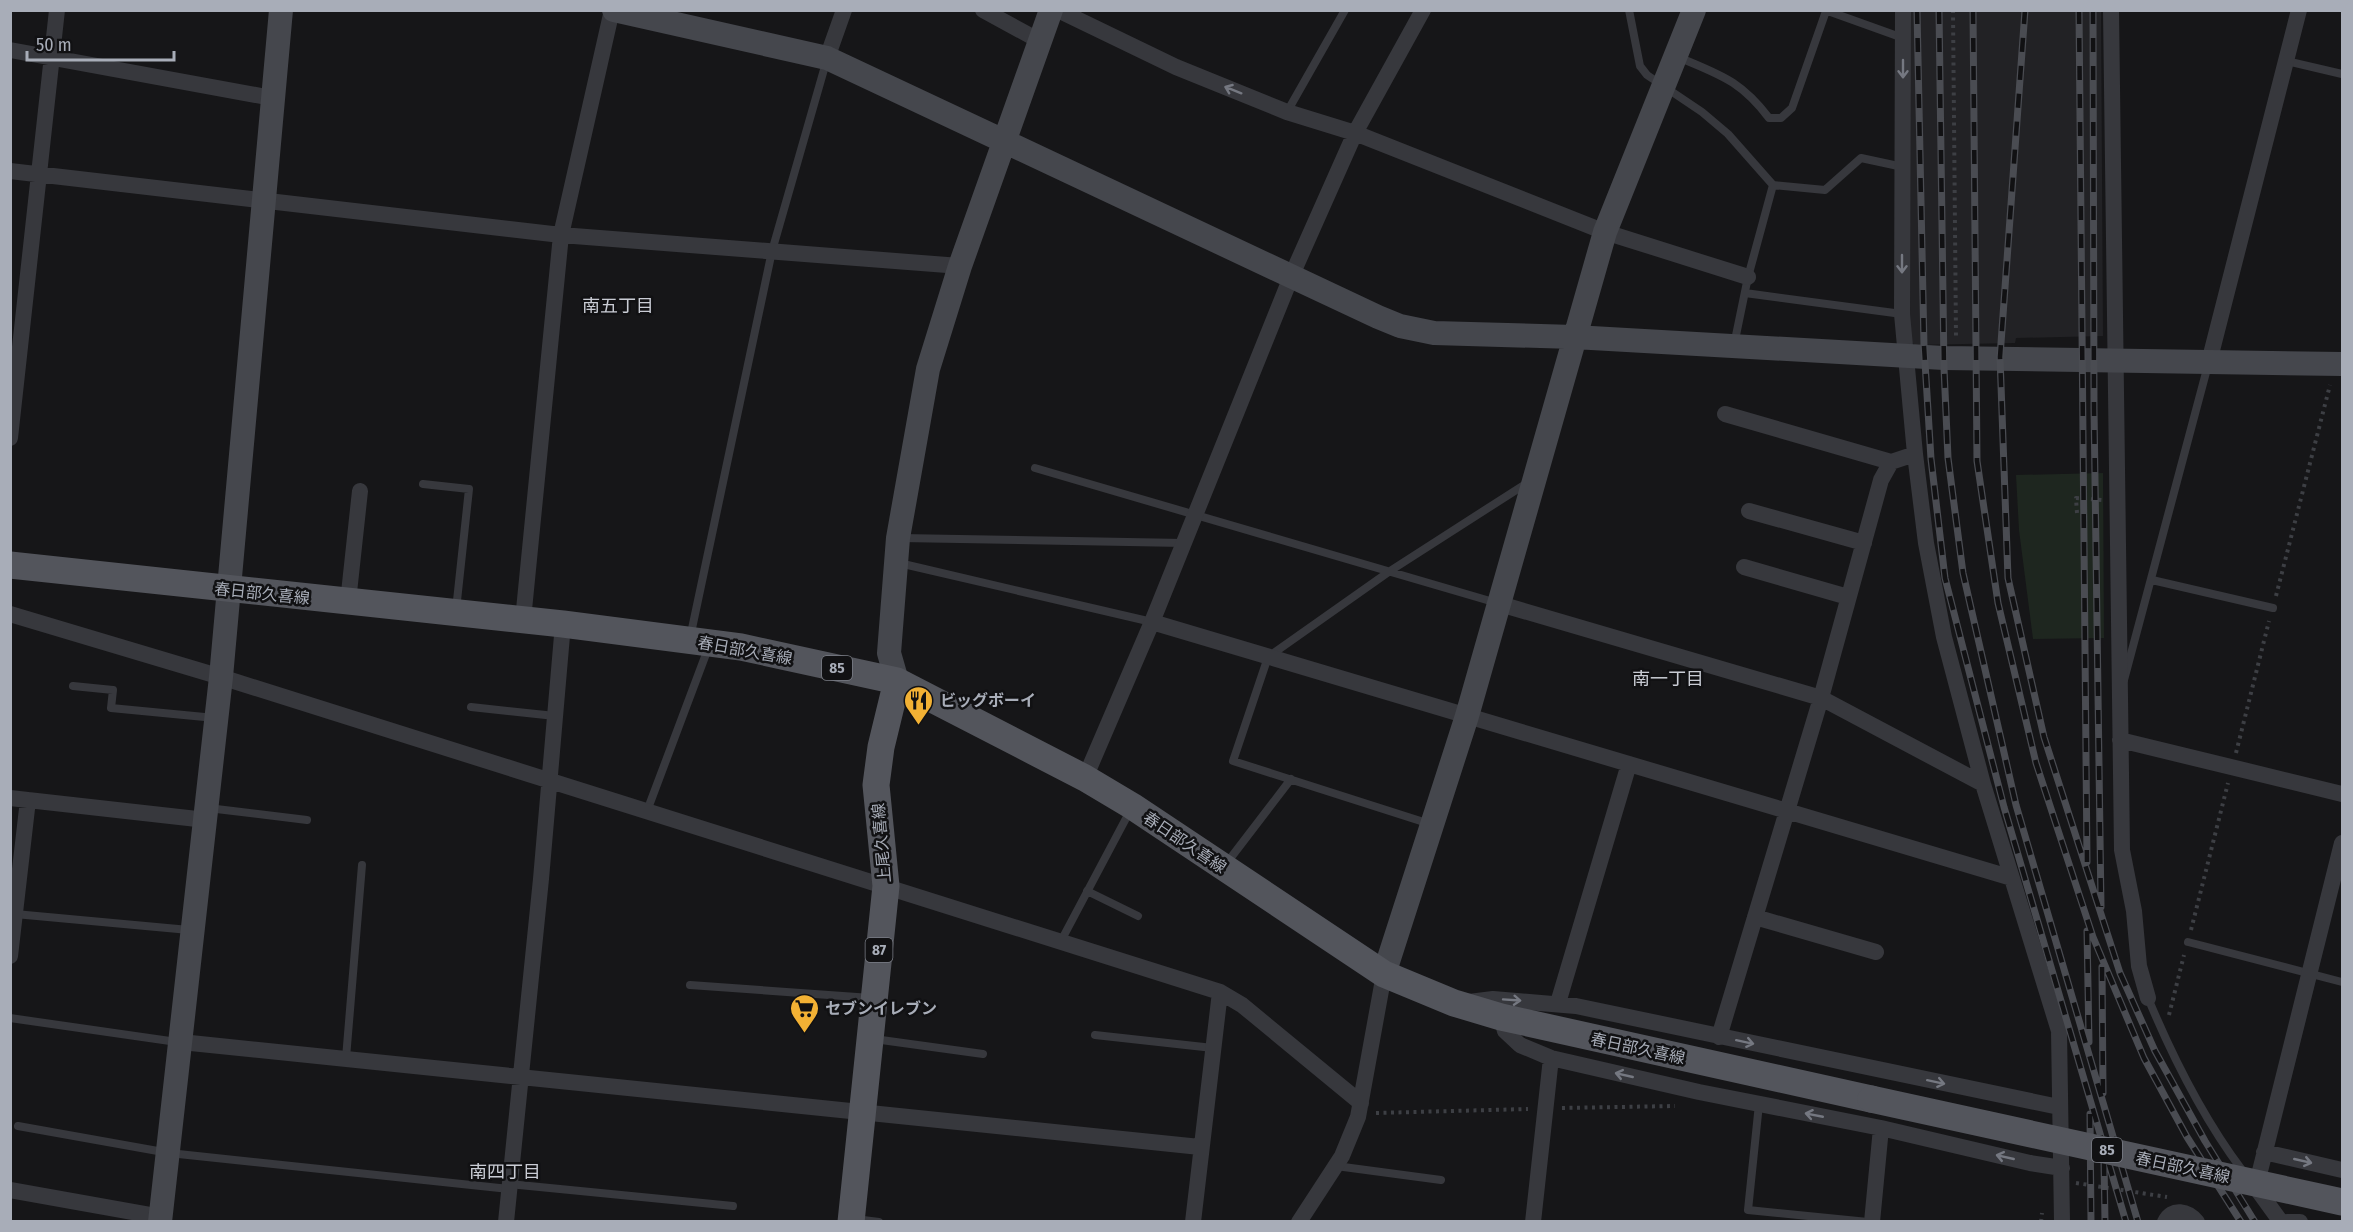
<svg xmlns="http://www.w3.org/2000/svg" width="2353" height="1232" viewBox="0 0 2353 1232" font-family="'Fira Sans Condensed','Noto Sans JP',sans-serif">
<style>
.built{fill:#222225}
.green{fill:#1e261f}
.lines{fill:none;stroke-linecap:round;stroke-linejoin:round}
.path{stroke:#3d3f44;stroke-width:4;stroke-dasharray:3 4.5;stroke-linecap:butt}
.lane{stroke:#37383d;stroke-width:8}
.street{stroke:#37383d;stroke-width:16}
.secondary{stroke:#45474d;stroke-width:24}
.primary{stroke:#53555c;stroke-width:27}
.rail-casing{stroke:#4a4c52;stroke-width:7}
.rail{stroke:#111113;stroke-width:4.5;stroke-dasharray:14;stroke-linecap:butt}
.primary-bridge{stroke:#53555c;stroke-width:27}
.oneway{stroke:#757881}
.labels{text-anchor:middle;stroke-width:5;stroke-linejoin:round;paint-order:stroke}
.shield{fill:#111113;stroke:#7b7e86;stroke-width:1.5}
.shield-label{font-size:15px;font-weight:bold;fill:#a8adb8}
.street-label{font-size:16px;fill:#a8adb8;stroke:#111113}
.poi-label{font-size:16px;font-weight:bold;fill:#a8adb8;stroke:#111113;text-anchor:start}
.neighbourhood-label{font-size:18px;fill:#c9ccd4;stroke:#111113}
</style>
<rect width="100%" height="100%" fill="#161618"/>
<!-- built -->
<path class="built" d="M1908,11H2101L2103,336L2016,338L2015,343L1915,345L1909,341Z"/>
<!-- green -->
<path class="green" d="M2103,473L2104,638L2033,639L2019,530L2016,475Z"/>
<g class="lines">
<!-- path -->
<path class="path" d="M1953,10L1956,337
M2077,513L2076,498L2102,500
M2276,596L2330,385
M2236,753L2269,621
M2191,930L2228,783
M2169,1015L2184,955
M1562,1108L1675,1106
M1376,1113L1528,1109
M2076,1183L2167,1197
M2041,1222L2042,1213"/>
<!-- lane -->
<path class="lane" d="M1629,10L1640,66L1647,75L1702,112L1728,134L1773,185L1748,277L1734,345
M1825,10L1903,38
M1678,57C1720,75 1740,80 1769,118H1781L1792,108L1826,11
M2286,61L2342,74
M1287,112L1345,10
M1773,185L1825,190L1861,158L1903,167
M1745,293L1902,314
M1035,468L1497,603
M423,484L469,489L456,610
M901,538L1184,543
M899,563L1152,622
M2152,580L2273,608
M690,638L772,251L827,59
M2124,680L2208,365
M73,686L113,690L111,708L215,718
M471,707L555,716
M208,808L307,820
M647,811L709,646
M1430,824L1233,761L1268,657L1390,571L1527,483
M1226,864L1291,779
M1087,891L1138,916
M15,914L189,930
M1061,941L1131,809
M2188,942L2342,982
M690,985L871,998
M2148,998C2173,1058 2203,1118 2242,1170
M10,1018L177,1042
M1095,1035L1213,1048
M874,1039L983,1054
M346,1058L362,865
M1759,1104L1748,1210L1868,1222
M18,1126L169,1153L509,1189
M1336,1166L1441,1180
M509,1184L733,1206
M855,1219L879,1222"/>
<!-- street -->
<path class="street" d="M983,10L1038,40
M1058,10L1176,67L1287,112L1355,133L1605,232L1748,277
M2111,10L2122,850L2134,911L2139,966L2148,998
M10,50L272,98
M827,58L844,10
M10,171L561,235L960,266
M2209,362L2299,10
M1725,414L1891,462
M10,438L57,10
M1749,511L1864,543
M1744,567L1848,597
M348,602L360,491
M1500,604L1821,698L1983,784L1944,637L1926,543L1915,454
M10,614L221,677L1220,992L1242,1005L1361,1103
M523,620L561,235L612,10
M1152,622L2012,878
M2120,740L2342,794
M1085,778L1152,622L1291,277L1355,133L1423,10
M1983,784L2059,1031L2062,1222
M10,798L206,820
M1755,917L1876,952
M10,956L28,800
M1469,1002L1493,999L1576,1006L2059,1107
M1558,1003L1629,764
M1501,1017L1505,1031L1520,1045L1551,1058L1699,1092L1881,1128L2030,1163L2062,1168
M1719,1037L1821,698L1881,480L1891,462L1915,454L1902,314L1903,10
M181,1042L1200,1147
M2264,1152L2342,1170
M2252,1182L2281,1222
M2256,1187L2342,843
M10,1190L161,1217
M506,1222L541,879L563,624
M1193,1222L1220,992
M1299,1222L1342,1156L1358,1117L1384,974
M1533,1222L1551,1058
M1872,1222L1881,1128
M2165,1222C2172,1207 2188,1211 2197,1222
M2287,1222H2300"/>
<!-- secondary -->
<path class="secondary" d="M614,10L827,58L1378,317L1400,326L1434,333L1574,337L1944,358L2342,364
M897,681L889,653L898,538L928,369L960,266L1051,10
M1384,974L1467,716L1605,232L1694,10
M160,1222L221,677L281,10"/>
<!-- primary -->
<path class="primary" d="M10,565L563,624L741,647L897,681L1085,778L1132,806L1384,974L1454,1003L1501,1017L1871,1099
M851,1222L886,886L876,785L881,747L897,681"/>
<defs>
<path id="rail" d="M1917,10L1924,346L1931,459L1945,578L2004,807L2126,1222
M1939,10L1944,368L1948,458L1963,573L2016,805L2138,1222
M1973,10L1977,461L1998,603L2036,763L2093,937L2144,1058L2187,1137L2241,1222
M2025,10L2000,357L2008,578L2044,737L2120,973L2155,1051L2205,1141L2255,1222
M2079,10L2087,862
M2093,10L2094,408L2101,907
M2087,931L2089,1042
M2102,967L2103,1093
M2090,1114L2091,1222
M2104,1162L2105,1222"/>
</defs>
<!-- rail casing -->
<use href="#rail" class="rail-casing"/>
<!-- rail -->
<use href="#rail" class="rail"/>
<!-- primary-bridge -->
<path class="primary-bridge" d="M1871,1099L2342,1202"/>
</g>
<!-- one-way arrows -->
<defs><path id="oneway-shaft" d="M-6 0H5M1.5-3L5.5 0L1.5 3" fill="none" stroke-width="1.6" stroke-linecap="round" stroke-linejoin="round" transform="scale(1.5)"/></defs>
<g class="oneway">
<use href="#oneway-shaft" transform="translate(1903 69) rotate(90)"/>
<use href="#oneway-shaft" transform="translate(1233 90) rotate(-158)"/>
<use href="#oneway-shaft" transform="translate(1902 264) rotate(90)"/>
<use href="#oneway-shaft" transform="translate(1512 1000) rotate(4)"/>
<use href="#oneway-shaft" transform="translate(1745 1042) rotate(12)"/>
<use href="#oneway-shaft" transform="translate(1624 1075) rotate(-167)"/>
<use href="#oneway-shaft" transform="translate(1936 1082) rotate(12)"/>
<use href="#oneway-shaft" transform="translate(1814 1115) rotate(-169)"/>
<use href="#oneway-shaft" transform="translate(2005 1157) rotate(-167)"/>
<use href="#oneway-shaft" transform="translate(2303 1161) rotate(13)"/>
</g>
<!-- icons -->
<defs>
<symbol id="restaurant-pin" viewBox="-11 -11 22 30"><path d="M0 17L-7.5 6A9.5 9.5 0 1 1 7.5 6Z" fill="#f2b134" stroke="#111113"/><path d="M-5-6h1v4h1v-4h1v4h1v-4h1v5L-1.5 .5V6h-2V.5L-5-1ZM5-6V6H3V1.5H1.5Q1.5-4 5-6Z" fill="#111"/></symbol>
<symbol id="supermarket-pin" viewBox="-11 -11 22 30"><path d="M0 17L-7.5 6A9.5 9.5 0 1 1 7.5 6Z" fill="#f2b134" stroke="#111113"/><path d="M-6-5.5h2.5l.6 2H6L4.5 2H-2.5L-4.4-4H-6ZM-1.5 3.2a1.3 1.3 0 1 0 .1 0ZM3 3.2a1.3 1.3 0 1 0 .1 0Z" fill="#111"/></symbol>
</defs>
<g fill-rule="evenodd">
<use href="#restaurant-pin" x="902" y="684" width="33" height="45"/>
<use href="#supermarket-pin" x="788" y="992" width="33" height="45"/>
</g>
<g class="labels">
<!-- shield labels -->
<g class="shield">
<rect x="822" y="656" width="30" height="24" rx="4.5"/>
<rect x="865.5" y="938" width="27" height="24" rx="4.5"/>
<rect x="2092" y="1138" width="30" height="24" rx="4.5"/>
</g>
<g class="shield-label">
<text x="837" y="673">85</text>
<text x="879" y="955">87</text>
<text x="2107" y="1155">85</text>
</g>
<!-- street labels -->
<g class="street-label">
<text transform="translate(262 593) rotate(6)" y="6">春日部久喜線</text>
<text transform="translate(745 650) rotate(10)" y="6">春日部久喜線</text>
<text transform="translate(1185 842) rotate(34)" y="6">春日部久喜線</text>
<text transform="translate(881 843) rotate(-95)" y="6">上尾久喜線</text>
<text transform="translate(1638 1048) rotate(12)" y="6">春日部久喜線</text>
<text transform="translate(2183 1167) rotate(12)" y="6">春日部久喜線</text>
</g>
<!-- poi labels -->
<g class="poi-label">
<text x="940" y="706">ビッグボーイ</text>
<text x="825" y="1014">セブンイレブン</text>
</g>
<!-- neighbourhood labels -->
<g class="neighbourhood-label">
<text x="618" y="312">南五丁目</text>
<text x="1668" y="685">南一丁目</text>
<text x="505" y="1178">南四丁目</text>
</g>
</g>
<!-- border -->
<rect width="2353" height="1232" fill="none" stroke="#a8adb8" stroke-width="24"/>
<!-- scale -->
<path d="M27 51v9h147v-9" fill="none" stroke="#a8adb8" stroke-width="3"/>
<text x="36" y="51" font-size="18" fill="#a8adb8" stroke="#111113" stroke-width="4.5" paint-order="stroke">50 m</text>
</svg>
